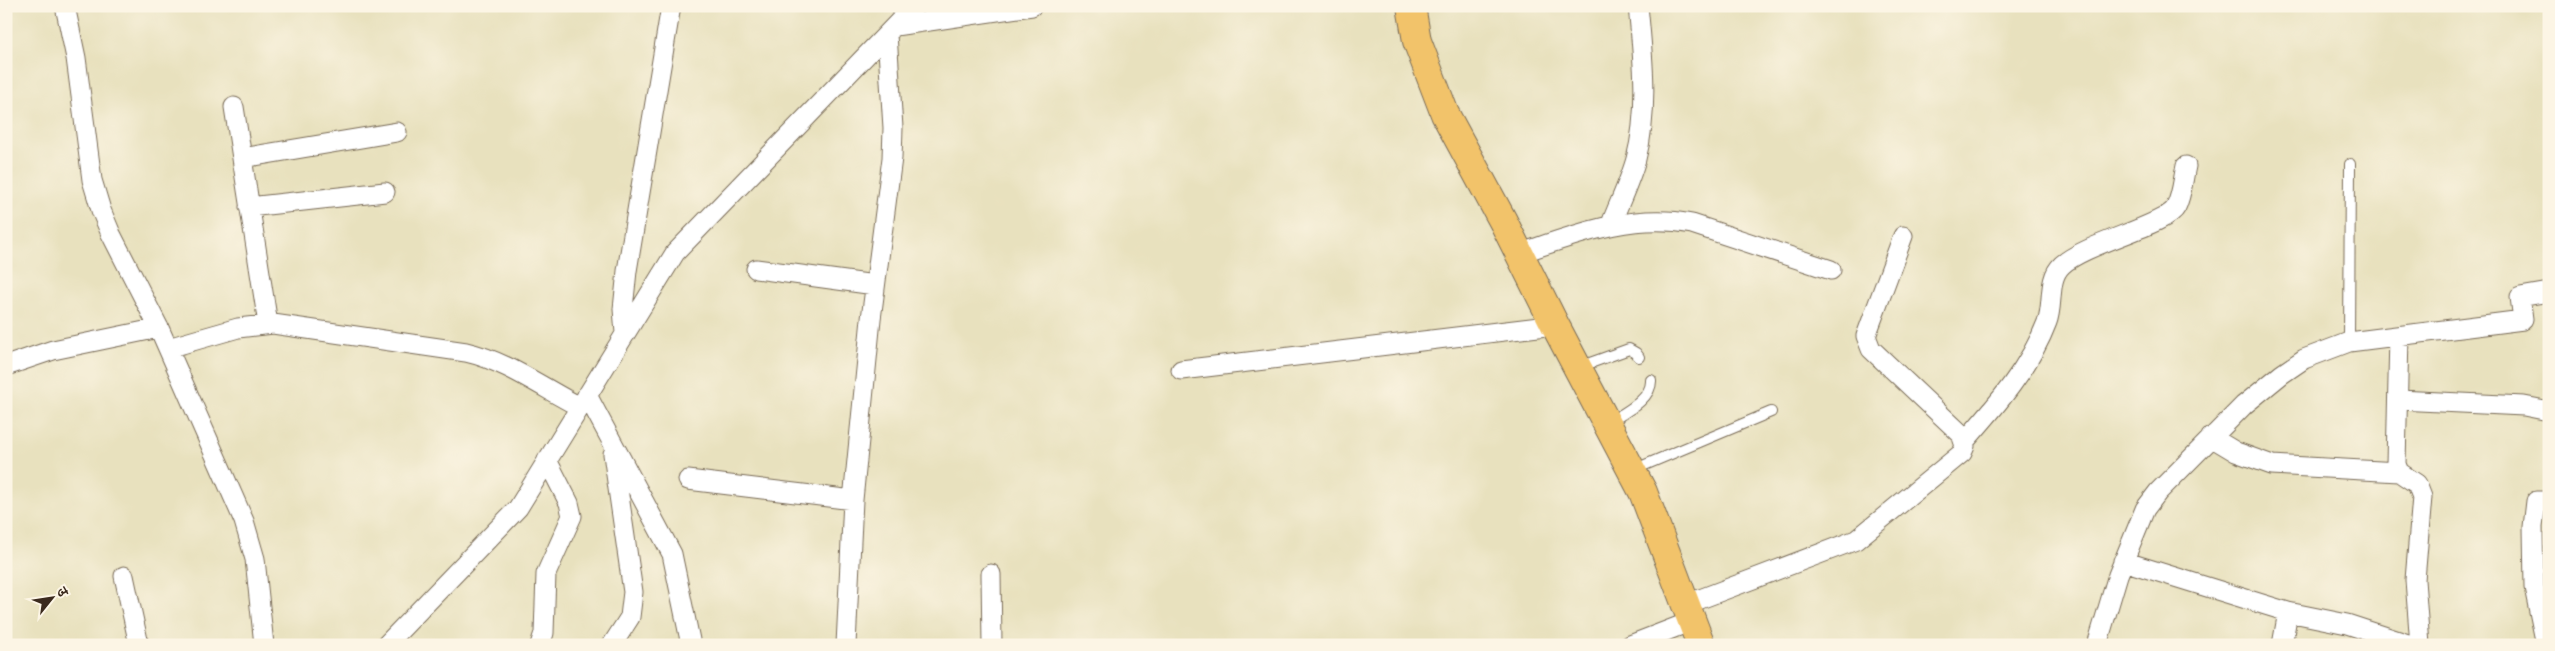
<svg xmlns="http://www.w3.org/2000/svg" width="2555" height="651" viewBox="0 0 2555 651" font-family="Dekko,'Playpen Sans Deva',sans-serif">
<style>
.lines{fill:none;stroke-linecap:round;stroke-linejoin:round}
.service-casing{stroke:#786a56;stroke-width:12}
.minor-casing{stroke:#786a56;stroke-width:21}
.primary-casing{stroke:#786a56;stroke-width:30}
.service{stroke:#fff;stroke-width:10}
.minor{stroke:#fff;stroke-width:19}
.primary{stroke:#f2c36a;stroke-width:28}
</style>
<rect width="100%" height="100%" fill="#fcf5e5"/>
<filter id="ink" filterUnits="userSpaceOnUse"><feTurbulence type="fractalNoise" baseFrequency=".02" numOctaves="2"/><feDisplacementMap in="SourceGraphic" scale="10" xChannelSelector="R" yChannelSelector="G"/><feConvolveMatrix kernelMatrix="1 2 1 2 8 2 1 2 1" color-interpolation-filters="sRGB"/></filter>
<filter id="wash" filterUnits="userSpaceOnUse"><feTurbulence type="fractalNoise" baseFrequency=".0096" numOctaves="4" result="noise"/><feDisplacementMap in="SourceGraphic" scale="20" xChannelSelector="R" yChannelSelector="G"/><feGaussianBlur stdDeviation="1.12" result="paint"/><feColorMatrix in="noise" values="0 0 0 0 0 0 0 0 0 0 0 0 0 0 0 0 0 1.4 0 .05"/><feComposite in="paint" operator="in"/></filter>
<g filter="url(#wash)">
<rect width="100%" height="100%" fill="#e8e1be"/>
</g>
<g filter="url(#ink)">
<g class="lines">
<defs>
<path id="service" d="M2349,342L2350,164
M1579,367L1629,349L1636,353L1639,357
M1608,423C1623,413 1652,400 1651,380
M1633,470L1771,412"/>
<path id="minor" d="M65,6L76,58L92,180L101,210L111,234L159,328L244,521L255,559L264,645
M895,26L1032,6
M234,107L268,324
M242,158L397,132
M249,207L385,192
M1611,224C1619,203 1630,181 1636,159C1649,110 1643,56 1638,6
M1518,254C1575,235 1631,212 1692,224L1831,270
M756,269L875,285
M625,333L623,309L627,271L671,6
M2399,336L2396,464L2399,472L2417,484L2422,497L2415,580L2420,645
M168,348L238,328L273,324L466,352C506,361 543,388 580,407
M6,366L53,350L159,328
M1181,370L1555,325
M587,395L672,554L691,645
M2398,400L2524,406L2549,411
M2211,437L2236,452L2272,465L2399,472
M1965,441C1996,406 2030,367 2047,322C2054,304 2047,279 2062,265C2086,243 2167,225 2176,207C2182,195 2183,179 2186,166
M688,480L853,500
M2123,561L2288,612L2347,624L2411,645
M991,574L992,645
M124,576L139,645
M1687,604L1856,540L1962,453L1965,446L1961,434L1871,349L1866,336L1903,236
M386,645L518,508L675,253L914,6
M540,645L544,633L546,574L572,516L569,503L547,460
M612,645L630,617L633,592L613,454
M846,645L853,500L871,319L892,158L893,128L887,34
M1630,645L1692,621
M2097,645L2118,575L2145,509L2158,492L2244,405L2282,374L2304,359L2349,342L2523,320L2520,297L2549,292
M2282,645L2288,612
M2546,645L2534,587L2533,527L2536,501H2549"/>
<path id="primary" d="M1411,6L1417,41L1445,114L1503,221L1555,325L1643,492L1701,645"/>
</defs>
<!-- service casing -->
<use href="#service" class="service-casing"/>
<!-- minor casing -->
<use href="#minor" class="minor-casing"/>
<!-- primary casing -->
<use href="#primary" class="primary-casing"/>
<!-- service -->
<use href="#service" class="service"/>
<!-- minor -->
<use href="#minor" class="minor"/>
<!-- primary -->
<use href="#primary" class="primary"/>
</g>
</g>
<!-- margin -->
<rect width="2555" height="651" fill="none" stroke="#fcf5e5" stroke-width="25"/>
<!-- north arrow -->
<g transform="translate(52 598) rotate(60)" stroke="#fcf5e5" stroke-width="4" paint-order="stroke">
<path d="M0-4L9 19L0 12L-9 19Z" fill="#3b2a1e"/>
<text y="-8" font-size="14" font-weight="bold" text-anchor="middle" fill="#3b2a1e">उ</text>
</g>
</svg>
